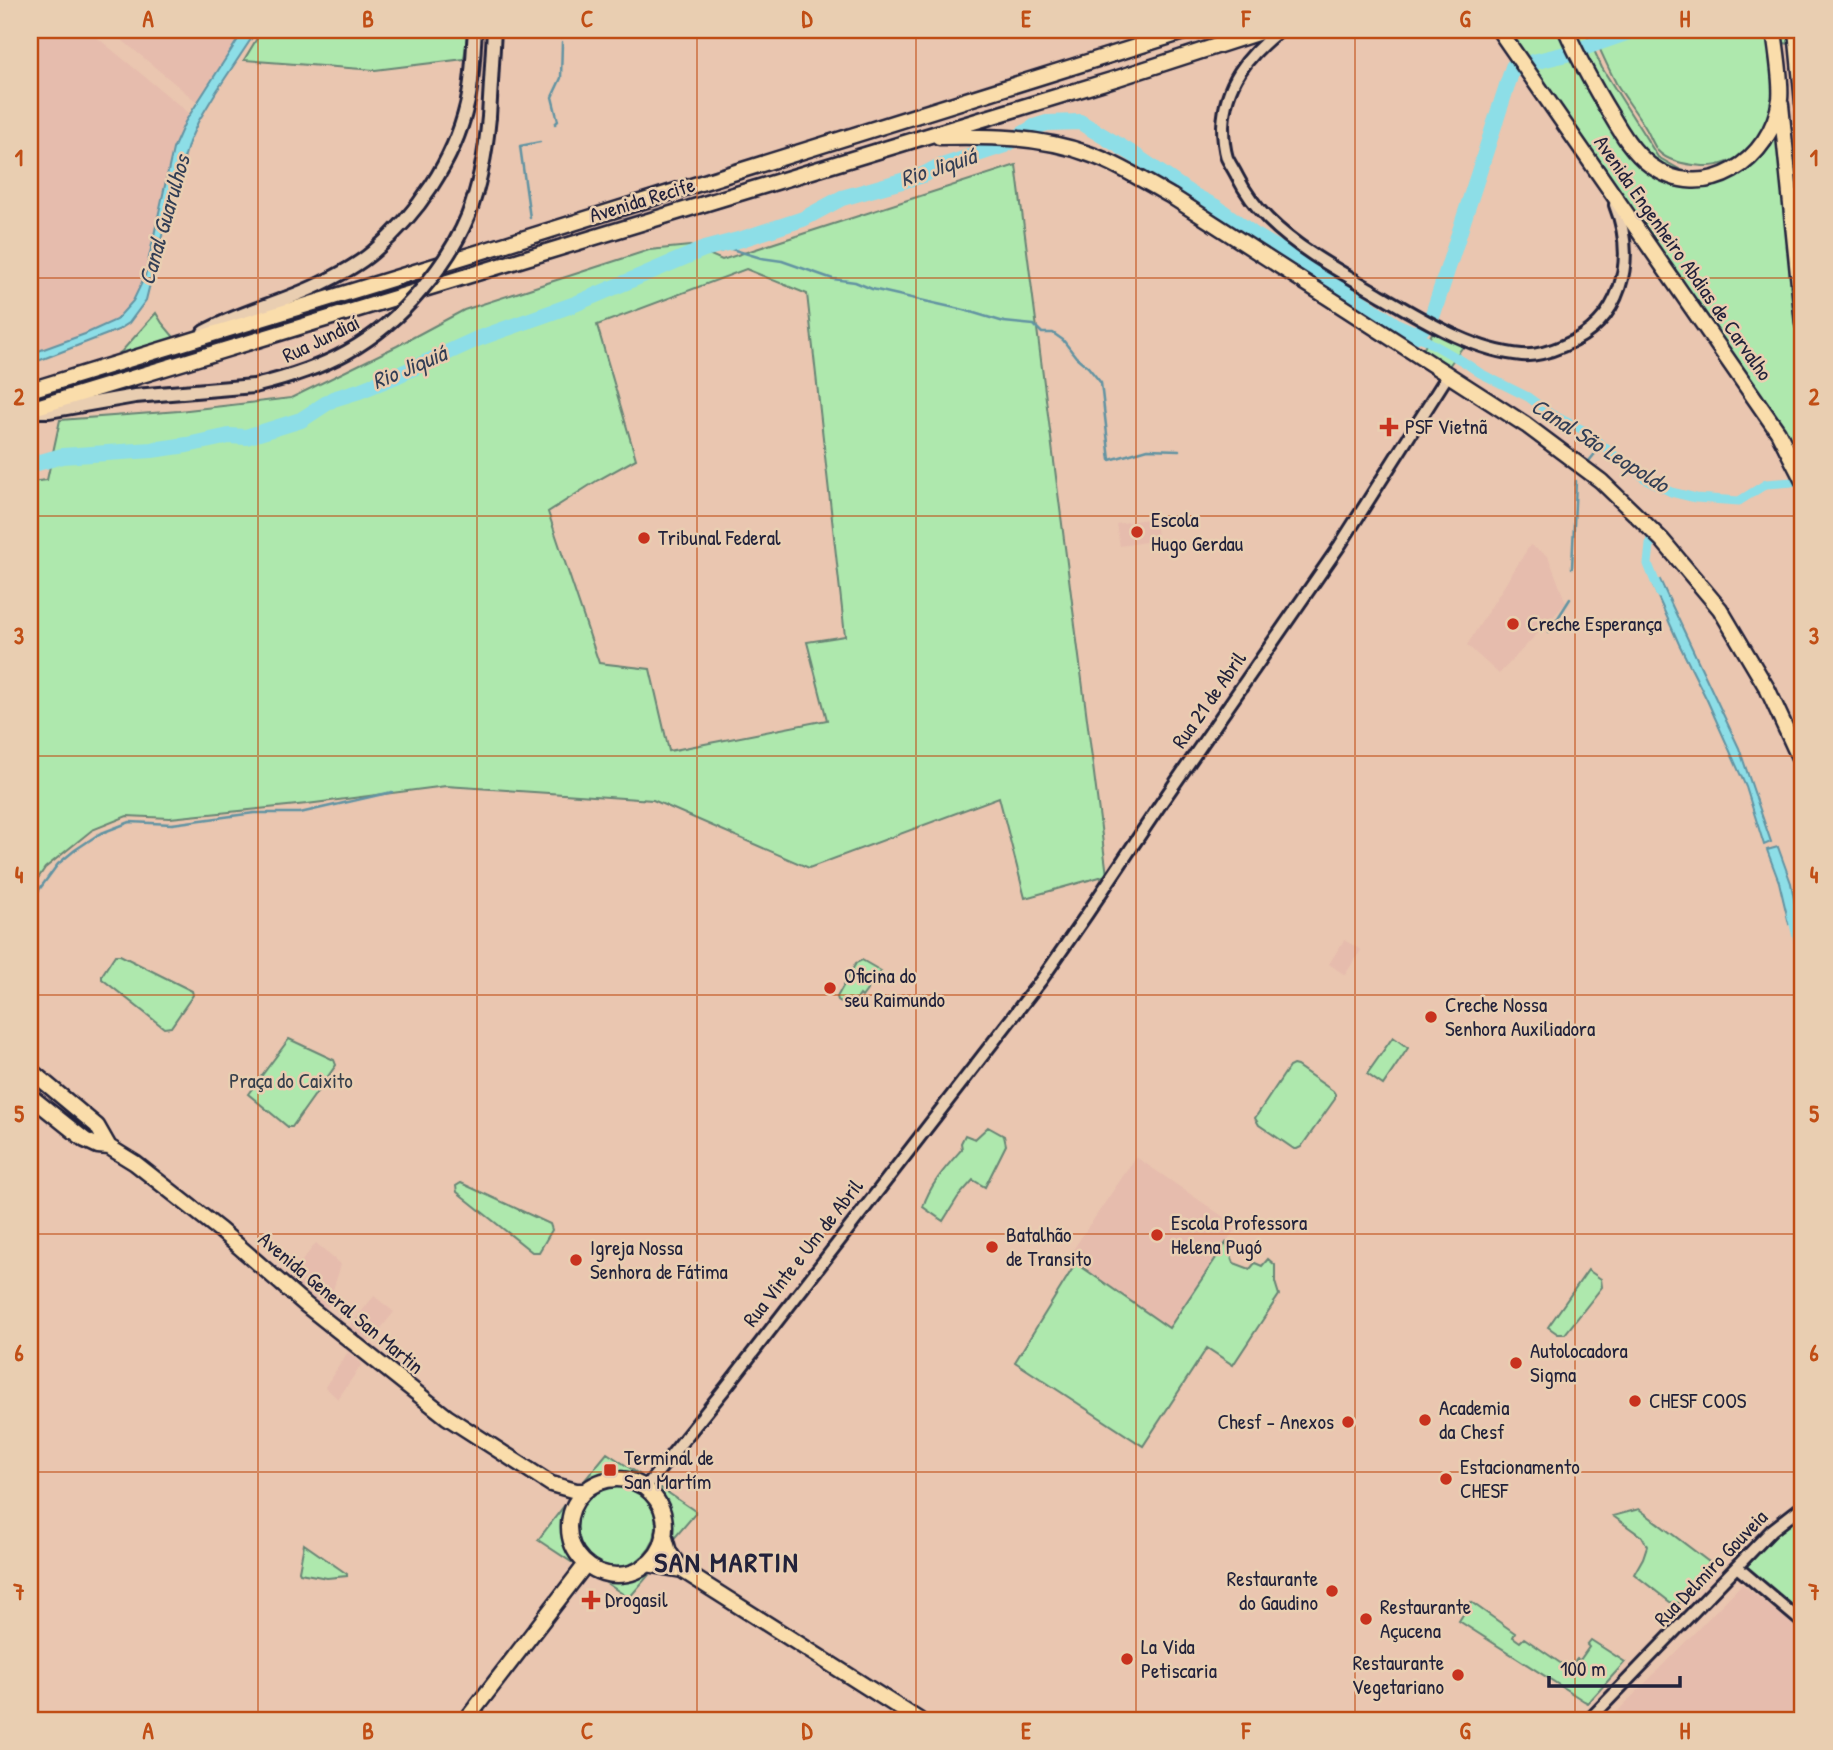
<svg xmlns="http://www.w3.org/2000/svg" width="1833" height="1750" viewBox="0 0 1833 1750" font-family="'Patrick Hand',sans-serif">
<style>
.built{fill:#e6bcad}
.green{fill:#aee8ad;stroke:#688574;stroke-width:2;fill-rule:evenodd}
.water{fill:#8ddee7;stroke:#6293a2;stroke-width:2}
.lines{fill:none;stroke-linecap:round;stroke-linejoin:round}
.stream{stroke:#6293a2;stroke-width:2.5}
.canal{stroke:#8ddee7;stroke-width:9}
.river{stroke:#8ddee7;stroke-width:16}
.tertiary-casing{stroke:#22223b;stroke-width:16}
.secondary-casing{stroke:#22223b;stroke-width:18}
.primary-casing{stroke:#22223b;stroke-width:19}
.trunk-casing{stroke:#22223b;stroke-width:19}
.tertiary{stroke:#e9ceb1;stroke-width:10}
.secondary{stroke:#e9ceb1;stroke-width:12}
.primary{stroke:#faddab;stroke-width:14}
.trunk{stroke:#faddab;stroke-width:14}
.secondary-bridge-casing{stroke:#22223b;stroke-width:18;stroke-linecap:butt}
.secondary-bridge{stroke:#e9ceb1;stroke-width:12}
.grid{fill:none;stroke:#c04e15;stroke-width:2;stroke-opacity:0.55}
.poi-dot{fill:#c8321e;stroke:#e9ceb1;stroke-width:2.5}
.labels{text-anchor:middle;stroke-width:5;stroke-linejoin:round;paint-order:stroke}
.street-label{font-size:21px;fill:#22223b;stroke:#e9ceb1}
.poi-label{font-size:21px;fill:#22223b;stroke:#e9ceb1;text-anchor:start}
.park-label{font-size:21px;fill:#37404c;stroke:#e9ceb1}
.water-label{font-size:23px;font-style:italic;fill:#323e55;stroke:#e9ceb1}
.district-label{font-size:28px;font-weight:bold;letter-spacing:2px;fill:#22223b;stroke:#e9ceb1}
.neatline{fill:none;stroke:#c04e15;stroke-width:2.5}
.grid-label{font-size:23px;text-anchor:middle;font-weight:bold;fill:#c04e15}
</style>
<rect width="100%" height="100%" fill="#eac6b0"/>
<filter id="ink" filterUnits="userSpaceOnUse"><feTurbulence type="fractalNoise" baseFrequency=".0143" numOctaves="2"/><feDisplacementMap in="SourceGraphic" scale="14" xChannelSelector="R" yChannelSelector="G"/><feConvolveMatrix kernelMatrix="1 2 1 2 8 2 1 2 1" color-interpolation-filters="sRGB"/></filter>
<g filter="url(#ink)">
<!-- built -->
<path class="built" d="M31,30H88L190,114L173,149L145,276L133,301L116,319L85,334L30,354V32Z
M110,30H244L197,102Z
M1154,518L1158,540L1120,546L1116,524Z
M1530,545L1548,556L1566,603L1499,674L1467,645Z
M1344,940L1361,950L1345,975L1329,964Z
M1136,1157L1237,1226L1169,1328L1068,1257Z
M316,1243L341,1265L327,1308H321L288,1279Z
M374,1296L394,1312L369,1343L349,1327Z
M348,1352L362,1364L338,1399L325,1387Z
M1742,1584L1803,1633V1720H1609Z"/>
<!-- green -->
<path class="green" d="M262,30H468L464,59L375,70L244,60Z
M1501,30H1585L1602,68L1658,157L1681,170L1701,175L1750,165L1771,146L1782,120L1787,93L1803,268V470Z
M1591,30H1803V46L1777,42C1775,83 1780,123 1747,151C1733,162 1720,167 1703,166C1689,165 1668,162 1658,151C1653,145 1650,135 1645,127C1636,112 1625,98 1616,83C1607,66 1599,47 1591,30Z
M1016,165L1107,875L1025,898L999,797L809,868L653,800L446,786L307,804L170,818L127,816L92,830L45,868L30,890V482L47,480L60,420L179,411L291,398L397,346L464,310L649,250L690,246L722,260ZM746,269L807,294L845,636L807,642L827,720L669,751L650,669L599,663L548,512L598,480L636,459L597,325Z
M429,274L414,291L30,404V395L101,373L225,338L274,321Z
M156,313L162,323L178,342L103,365L122,351Z
M1436,326L1467,341L1449,366L1423,350Z
M115,955H120L192,991L193,995L171,1027L164,1028L102,979V975Z
M862,960L881,971L862,997L860,995L851,1008L838,1000L837,997L856,963Z
M1393,1037L1408,1048L1383,1085L1367,1074Z
M289,1039L334,1060L336,1065L292,1127H288L248,1094Z
M1293,1065L1297,1066L1333,1091L1335,1094V1099L1301,1147L1297,1149H1294L1259,1125L1255,1118L1289,1067Z
M988,1127L1004,1136L1006,1145L985,1187L973,1180L958,1197L943,1221L923,1207C930,1184 947,1166 962,1149L961,1143L965,1135L975,1139Z
M461,1183L550,1224L552,1230L539,1252H532L457,1192L456,1186Z
M1226,1243L1234,1263L1250,1269L1255,1263L1262,1266L1268,1259L1275,1265V1282L1279,1295L1233,1365L1207,1348L1143,1446L1015,1362L1076,1263L1169,1328Z
M1588,1270L1601,1279L1602,1287L1565,1334H1558L1548,1327Z
M607,1453L642,1476V1479C612,1474 608,1470 580,1486Z
M574 1526a41 41 0 1 1 82 0a41 41 0 1 1-82 0Z
M658,1488H661L695,1511V1514L671,1542L668,1540L667,1512L656,1490Z
M564,1506L567,1507C560,1528 565,1545 578,1562L576,1565L538,1540Z
M1639,1509L1709,1562L1708,1575L1682,1602L1676,1603L1670,1602L1634,1574L1643,1558L1647,1546L1642,1537L1613,1516Z
M1803,1514V1620L1744,1569L1779,1532Z
M304,1544L347,1574V1576L327,1578L300,1573L299,1571Z
M650,1566L654,1569L629,1598L591,1573C619,1578 623,1582 650,1566Z
M1471,1602L1515,1633L1513,1637L1520,1642L1524,1638L1569,1669L1577,1659L1580,1660L1589,1647L1587,1645L1591,1640L1625,1662L1588,1703L1584,1701L1459,1621Z"/>
<!-- water -->
<path class="water" d="M244,30H257L216,92L198,122L189,142L169,208L146,300L129,323L118,330L30,364V354L85,334L116,320L133,301L145,276L173,149L185,122Z
M1660,580L1739,748L1771,842L1764,845L1746,787L1707,700L1679,644L1653,586Z
M1778,847L1791,883L1798,920L1789,924L1779,882L1767,850Z"/>
<g class="lines">
<!-- stream -->
<path class="stream" d="M562,33V30
M555,124L558,121L552,97L561,78L562,42
M530,218L520,146L540,142
M704,249L720,252L728,248L761,258L782,261L833,279L855,282L872,289L964,310L1004,322L1034,325L1042,333H1053L1063,340L1076,357L1088,367L1101,383L1110,460L1148,449L1179,450
M1589,461L1602,445
M1572,568L1576,481
M1549,632L1570,599
M30,902L58,864L75,850L99,834L130,822L172,824L254,813H300L392,792"/>
<!-- canal -->
<path class="canal" d="M1417,335L1464,362L1480,373L1528,397L1551,414L1585,431L1620,460L1630,465L1644,478L1671,492L1696,498L1739,501L1766,484L1793,482
M1651,535L1648,564L1660,594
M1791,913L1803,959"/>
<!-- river -->
<path class="river" d="M30,465L62,456L152,450L187,445L229,436L246,437L301,420L333,399L359,391L396,376L477,339L575,304L704,249L742,239L803,219L842,198L923,175L936,168L1005,145L1034,127L1047,123L1080,122L1133,154L1191,194L1216,207L1254,235L1304,264L1396,326L1417,335L1433,314L1513,67L1566,54L1635,30"/>
<defs>
<path id="tertiary" d="M1280,30C1247,56 1225,83 1223,126C1223,137 1224,148 1227,158C1230,164 1234,170 1237,176C1245,192 1255,206 1268,219C1300,251 1343,273 1382,296C1424,320 1473,351 1522,355C1536,356 1549,352 1563,346C1622,322 1637,261 1615,205
M645,1488L727,1386L1042,979L1087,914L1162,802L1340,545L1448,375
M1737,1567L1803,1623
M1589,1720L1772,1530L1803,1506"/>
<path id="secondary" d="M489,117L494,30
M204,332C240,312 281,303 318,285C337,276 357,266 373,252C417,215 454,161 467,105C473,81 473,54 475,30
M34,411H49L135,396L254,386"/>
<path id="primary" d="M1499,30L1778,432L1803,481
M939,137C989,136 1040,136 1089,154C1118,164 1144,181 1171,196L1526,425L1601,481L1662,540L1720,609L1768,690L1803,766
M30,390L506,244L1190,30
M30,409L1118,78L1266,30
M30,1070L97,1126L109,1147
M30,1096L85,1140L98,1146L109,1147L135,1163L220,1230L306,1305L447,1417L551,1484L576,1491H585
M569 1527a48 48 0 1 1 96 0a48 48 0 1 1-96 0Z
M664,1534L669,1552L682,1570L919,1720
M647,1564L682,1570
M466,1720L586,1564"/>
<path id="trunk" d="M1566,30C1579,60 1594,87 1611,115C1622,134 1633,152 1650,165C1705,206 1772,160 1780,99C1782,82 1776,49 1774,30
M1796,30L1803,103
M1781,105L1803,324"/>
</defs>
<!-- tertiary casing -->
<use href="#tertiary" class="tertiary-casing"/>
<!-- secondary casing -->
<use href="#secondary" class="secondary-casing"/>
<!-- primary casing -->
<use href="#primary" class="primary-casing"/>
<!-- trunk casing -->
<use href="#trunk" class="trunk-casing"/>
<!-- tertiary -->
<use href="#tertiary" class="tertiary"/>
<!-- secondary -->
<use href="#secondary" class="secondary"/>
<!-- primary -->
<use href="#primary" class="primary"/>
<!-- trunk -->
<use href="#trunk" class="trunk"/>
<defs>
<path id="secondary-bridge" d="M254,386C325,369 375,345 422,289C441,267 457,243 468,216C480,185 486,150 489,117"/>
</defs>
<!-- secondary-bridge casing -->
<use href="#secondary-bridge" class="secondary-bridge-casing"/>
<!-- secondary-bridge -->
<use href="#secondary-bridge" class="secondary-bridge"/>
</g>
</g>
<!-- grid -->
<path class="grid" d="M258,30V1720M477,30V1720M697,30V1720M916,30V1720M1136,30V1720M1355,30V1720M1575,30V1720M30,278H1803M30,516H1803M30,756H1803M30,995H1803M30,1234H1803M30,1472H1803"/>
<!-- markers -->
<g class="poi-dot">
<path d="M1385.5 416.5h7v7h7v7h-7v7h-7v-7h-7v-7h7z"/>
<circle cx="1137" cy="532" r="7"/>
<circle cx="644" cy="538" r="7"/>
<circle cx="1513" cy="624" r="7"/>
<circle cx="830" cy="988" r="7"/>
<circle cx="1431" cy="1017" r="7"/>
<circle cx="1157" cy="1235" r="7"/>
<circle cx="992" cy="1247" r="7"/>
<circle cx="576" cy="1260" r="7"/>
<circle cx="1516" cy="1363" r="7"/>
<circle cx="1635" cy="1401" r="7"/>
<circle cx="1425" cy="1420" r="7"/>
<circle cx="1348" cy="1422" r="7"/>
<rect x="603" y="1463" width="14" height="14" rx="3.5"/>
<circle cx="1446" cy="1479" r="7"/>
<circle cx="1332" cy="1591" r="7"/>
<path d="M587.5 1589.5h7v7h7v7h-7v7h-7v-7h-7v-7h7z"/>
<circle cx="1366" cy="1619" r="7"/>
<circle cx="1127" cy="1659" r="7"/>
<circle cx="1458" cy="1675" r="7"/>
</g>
<g class="labels">
<!-- street labels -->
<g class="street-label">
<text transform="translate(642 200) rotate(-17)" y="7">Avenida Recife</text>
<text transform="translate(1683 258) rotate(55)" y="7">Avenida Engenheiro Abdias de Carvalho</text>
<text transform="translate(321 339) rotate(-26)" y="7">Rua Jundiaí</text>
<text transform="translate(1209 700) rotate(-55)" y="7">Rua 21 de Abril</text>
<text transform="translate(803 1253) rotate(-52)" y="7">Rua Vinte e Um de Abril</text>
<text transform="translate(341 1303) rotate(40)" y="7">Avenida General San Martin</text>
<text transform="translate(1711 1568) rotate(-46)" y="7">Rua Delmiro Gouveia</text>
</g>
<!-- poi labels -->
<g class="poi-label">
<text x="1405" y="434">PSF Vietnã</text>
<text x="1151" y="527">Escola<tspan x="1151" dy="24">Hugo Gerdau</tspan></text>
<text x="658" y="545">Tribunal Federal</text>
<text x="1527" y="631">Creche Esperança</text>
<text x="844" y="983">Oficina do<tspan x="844" dy="24">seu Raimundo</tspan></text>
<text x="1445" y="1012">Creche Nossa<tspan x="1445" dy="24">Senhora Auxiliadora</tspan></text>
<text x="1171" y="1230">Escola Professora<tspan x="1171" dy="24">Helena Pugó</tspan></text>
<text x="1006" y="1242">Batalhão<tspan x="1006" dy="24">de Transito</tspan></text>
<text x="590" y="1255">Igreja Nossa<tspan x="590" dy="24">Senhora de Fátima</tspan></text>
<text x="1530" y="1358">Autolocadora<tspan x="1530" dy="24">Sigma</tspan></text>
<text x="1649" y="1408">CHESF COOS</text>
<text x="1439" y="1415">Academia<tspan x="1439" dy="24">da Chesf</tspan></text>
<text x="1334" y="1429" text-anchor="end">Chesf - Anexos</text>
<text x="624" y="1465">Terminal de<tspan x="624" dy="24">San Martím</tspan></text>
<text x="1460" y="1474">Estacionamento<tspan x="1460" dy="24">CHESF</tspan></text>
<text x="1318" y="1586" text-anchor="end">Restaurante<tspan x="1318" dy="24">do Gaudino</tspan></text>
<text x="605" y="1607">Drogasil</text>
<text x="1380" y="1614">Restaurante<tspan x="1380" dy="24">Açucena</tspan></text>
<text x="1141" y="1654">La Vida<tspan x="1141" dy="24">Petiscaria</tspan></text>
<text x="1444" y="1670" text-anchor="end">Restaurante<tspan x="1444" dy="24">Vegetariano</tspan></text>
</g>
<!-- park labels -->
<g class="park-label">
<text x="291" y="1088">Praça do Caixito</text>
</g>
<!-- water labels -->
<g class="water-label">
<text transform="translate(938 167) rotate(-18)" y="8">Rio Jiquiá</text>
<text transform="translate(164 220) rotate(-74)" y="8">Canal Guarulhos</text>
<text transform="translate(409 367) rotate(-23)" y="8">Rio Jiquiá</text>
<text transform="translate(1600 445) rotate(32)" y="8">Canal São Leopoldo</text>
</g>
<!-- district labels -->
<g class="district-label">
<text x="727" y="1572">SAN MARTIN</text>
</g>
</g>
<!-- margin -->
<rect width="1833" height="1750" fill="none" stroke="#e9ceb1" stroke-width="77"/>
<!-- scale -->
<path d="M1549 1676v10h131v-10" fill="none" stroke="#22223b" stroke-width="3.5"/>
<text x="1560" y="1676" font-size="21" fill="#22223b" stroke="#e9ceb1" stroke-width="5" paint-order="stroke">100 m</text>
<rect x="38" y="38" width="1756" height="1674" class="neatline"/>
<g class="grid-label">
<text x="148" y="27">A</text>
<text x="368" y="27">B</text>
<text x="587" y="27">C</text>
<text x="807" y="27">D</text>
<text x="1026" y="27">E</text>
<text x="1246" y="27">F</text>
<text x="1465" y="27">G</text>
<text x="1685" y="27">H</text>
<text x="19" y="166">1</text>
<text x="1814" y="166">1</text>
<text x="19" y="405">2</text>
<text x="1814" y="405">2</text>
<text x="19" y="644">3</text>
<text x="1814" y="644">3</text>
<text x="19" y="883">4</text>
<text x="1814" y="883">4</text>
<text x="19" y="1122">5</text>
<text x="1814" y="1122">5</text>
<text x="19" y="1361">6</text>
<text x="1814" y="1361">6</text>
<text x="19" y="1600">7</text>
<text x="1814" y="1600">7</text>
<text x="148" y="1739">A</text>
<text x="368" y="1739">B</text>
<text x="587" y="1739">C</text>
<text x="807" y="1739">D</text>
<text x="1026" y="1739">E</text>
<text x="1246" y="1739">F</text>
<text x="1465" y="1739">G</text>
<text x="1685" y="1739">H</text>
</g>
</svg>
